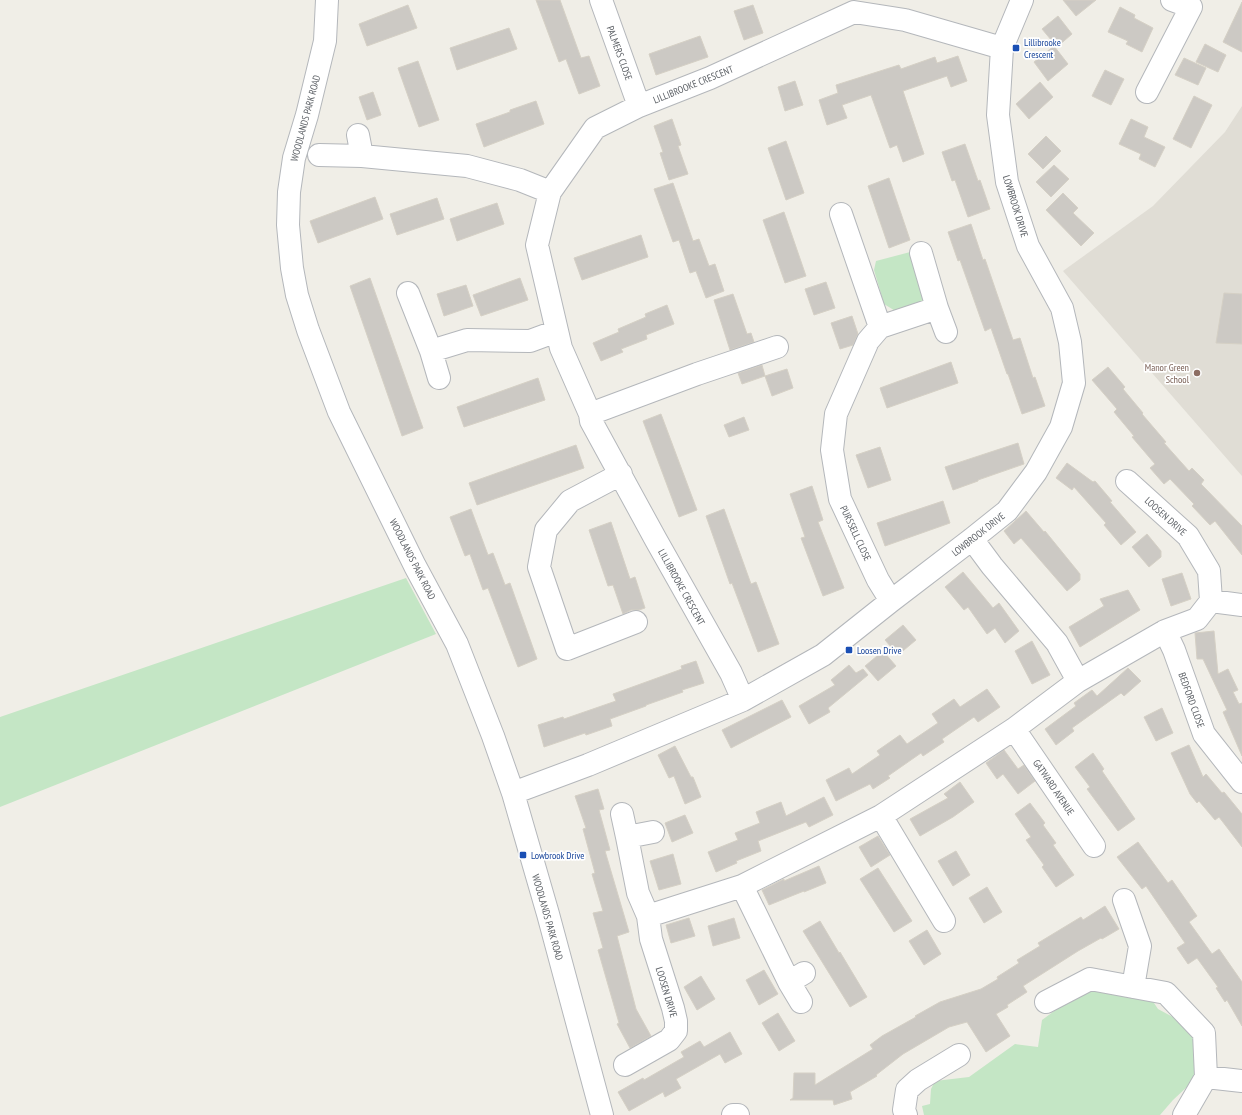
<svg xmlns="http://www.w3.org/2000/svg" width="1242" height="1115" viewBox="0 0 1242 1115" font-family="'PT Sans Narrow',sans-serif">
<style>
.education{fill:#e0ddd5}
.green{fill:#c4e6c5}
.building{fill:#ccc9c4;stroke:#d5d0c5}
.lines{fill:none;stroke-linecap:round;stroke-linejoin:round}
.minor-casing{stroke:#b4b7bb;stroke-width:24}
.minor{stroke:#fff;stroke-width:22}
.transit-dot{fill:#1a4fb4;stroke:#fff;stroke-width:1.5}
.education-dot{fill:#8d6e63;stroke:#fff;stroke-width:1.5}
.labels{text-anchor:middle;stroke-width:3.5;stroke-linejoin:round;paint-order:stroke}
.transit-label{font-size:10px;fill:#164399;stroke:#fff;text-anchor:start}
.street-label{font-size:10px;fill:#5e6267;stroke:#fff}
.education-label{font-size:10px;fill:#785e54;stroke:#fff;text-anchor:end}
</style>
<rect width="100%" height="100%" fill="#f0eee7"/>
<!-- education -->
<path class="education" d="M1242,106V476L1063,271L1153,206L1225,132Z"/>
<!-- green -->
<path class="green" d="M914,251L926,288L922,303L897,312L884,304L874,270L876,261Z
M406,578L436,634L0,807V717Z
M1087,987L1150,997L1158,1009L1182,1022L1194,1040L1197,1071L1188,1086L1173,1100L1160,1115H924L922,1106L930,1104L931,1089L935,1081L969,1077L1015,1044L1038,1047L1042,1020Z"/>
<!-- building -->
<path class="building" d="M536,0H560L581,58L589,56L600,86L579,94L566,59L559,62Z
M1063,0H1096L1076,16Z
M1242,2V52L1223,42Z
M408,5L417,28L367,46L359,24Z
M753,5L763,33L744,40L734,11Z
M1120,7L1135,15L1134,18L1153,28L1142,52L1126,44L1128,41L1108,32Z
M1058,16L1072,34L1057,47L1042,29Z
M509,28L517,49L457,70L450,48Z
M700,36L708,57L656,75L649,54Z
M1205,44L1226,55L1218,72L1196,62Z
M1054,46L1068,64L1048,81L1034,62Z
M958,56L967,81L951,87L947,76L903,91L924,154L903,162L897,145L890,148L871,95L842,105L847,118L827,125L819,100L838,93L836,85L899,65L901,69L935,57L937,63Z
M1184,58L1206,68L1198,85L1175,75Z
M418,61L439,120L419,127L398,68Z
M1105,70L1124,79L1111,105L1092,96Z
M795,81L803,105L785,111L778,87Z
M1040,82L1053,97L1029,119L1016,104Z
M373,92L381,115L367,120L359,97Z
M1194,96L1212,105L1191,148L1173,139Z
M536,101L544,124L484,147L476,124L510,112V110Z
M672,119L681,145L678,146L688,174L669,180L660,153L663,152L654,126Z
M1131,119L1148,127L1144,137L1165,147L1155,167L1139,159L1141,154L1119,144Z
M1046,136L1061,151L1043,169L1028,154Z
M786,141L804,193L786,200L768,148Z
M965,144L978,181L980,180L990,209L968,217L955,180L952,181L942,152Z
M1054,165L1069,179L1051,197L1036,182Z
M889,178L910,240L889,248L868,186Z
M673,183L693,241L699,239L709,266L715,264L724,291L706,298L696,271L690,273L679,240L673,242L654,189Z
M1063,193L1078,208L1073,213L1094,233L1081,246L1046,210Z
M375,197L383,219L318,243L310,221Z
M437,198L444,219L397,235L390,214Z
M497,203L504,224L457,241L450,219Z
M784,212L806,276L785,283L763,220Z
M971,224L983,260L985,259L997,294L1013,340L1020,338L1033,378L1035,377L1045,406L1022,414L1008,374H1007L991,328L985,331L960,260L958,261L948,232Z
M641,235L648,257L582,280L574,258Z
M370,278L423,428L402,436L350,286Z
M520,278L528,300L481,316L473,295Z
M826,282L835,308L814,315L805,289Z
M466,285L473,306L444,316L437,294Z
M1224,293L1242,294V344L1216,343Z
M733,294L747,334L751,333L754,342L730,350L714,300Z
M667,305L674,324L646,335L647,339L621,349L623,352L601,361L593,343L619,332L618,329L646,317L645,314Z
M852,316L858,334L853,345L840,349L831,323Z
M951,362L958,383L887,408L880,388Z
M762,365L765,376L742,384L738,373Z
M1108,367L1125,387L1123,389L1143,413L1142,414L1166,442L1164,443L1189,471L1192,468L1204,480L1201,484L1242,526V555L1215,521L1210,525L1192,506L1194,504L1170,479L1164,484L1150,468L1155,464L1132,437L1134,436L1114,412L1117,409L1092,380Z
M787,369L793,388L772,396L765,376Z
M538,378L545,400L464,427L457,407Z
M661,414L697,510L679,517L643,421Z
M744,417L749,430L729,437L724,425Z
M1018,443L1024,464L978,480V481L953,490L945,467Z
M576,445L584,468L477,505L469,483Z
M880,447L891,480L868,488L856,455Z
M1067,463L1093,482L1095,481L1112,501L1110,502L1136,532L1121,545L1104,525L1106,523L1074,487L1072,490L1056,478Z
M812,486L823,520L818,522L844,588L823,596L801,538L805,537L790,494Z
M943,501L950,523L885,546L877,523Z
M471,509L488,555L493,553L505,585L510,583L537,659L518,667L488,588L483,590L470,554L465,556L450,517Z
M724,509L751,584L756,582L779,644L758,652L732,583L730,584L706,516Z
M1026,511L1044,532L1045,531L1080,574V580L1067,591L1021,538L1014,544L1004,531Z
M611,522L630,579L635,577L645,608L639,610H631L623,614L613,585L608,586L589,530Z
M1147,534L1161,551V557L1149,567L1132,547Z
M963,572L993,608L999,603L1019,631L1005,643L995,628L987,634L968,607L964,610L945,587Z
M1182,573L1191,599L1171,606L1162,579Z
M1128,590L1140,610L1080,647L1069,627L1104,606L1100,599Z
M903,625L916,640L898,655L885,640Z
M1214,631L1218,674L1228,669L1238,690L1233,692L1239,704L1242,703V756L1223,712L1227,710L1203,659H1197L1195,633Z
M1032,641L1050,675L1032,684L1015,651Z
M883,651L896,666L878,681L865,666Z
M696,661L704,683L682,690L683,692L646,705V706L610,719L612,726L586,735L585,733L544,747L538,725L563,717L564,719L616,701L613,694L682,669L681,666Z
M849,665L856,673L863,669L868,675L828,708L830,712L809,724L799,706L835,685L831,680Z
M1128,668L1141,681L1124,696L1121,693L1072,728L1074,731L1056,745L1045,729L1076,706L1074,703L1092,690L1097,696Z
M987,689L1000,707L978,722L974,717L942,739L944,742L923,756L921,753L888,776L890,778L873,789L870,784L836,801L826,780L849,768L852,774L880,755L877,751L900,735L907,744L938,723L932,714L954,699L960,707Z
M782,700L791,717L731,748L722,730Z
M1162,708L1173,733L1156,741L1144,717Z
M1189,745L1203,777L1206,774L1222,793L1224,792L1242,814V847L1219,817L1215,820L1199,801L1197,803L1190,794L1171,753Z
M675,746L691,777H693L701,797L685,804L674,776L669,778L658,755Z
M1004,750L1018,769L1024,765L1035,781L1018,794L1003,774L997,779L986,763Z
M1093,753L1104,769L1102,771L1135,819L1118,831L1087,789L1090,787L1075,767Z
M960,782L974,802L953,817L920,836L910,819L948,798L944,794Z
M598,789L604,809L599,810L610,850L605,851L629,932L617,936L636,1009L651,1036L630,1048L617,1024L619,1023L598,950L603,948L593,913L603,911L592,874L595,873L583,829L586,828L575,796Z
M824,797L833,815L809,827L806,822L758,841L761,851L736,861L737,863L716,872L708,852L738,840L735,833L760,823L756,812L781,802L786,816Z
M1030,803L1045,823L1043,825L1056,843L1053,845L1074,875L1056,887L1042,867L1044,865L1026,840L1031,837L1015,814Z
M685,815L693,833L672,842L665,823Z
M878,836L890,855L871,867L859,847Z
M1138,842L1168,883L1172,880L1197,916L1189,922L1212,954L1219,949L1242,982V1026L1227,1000L1225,1002L1216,988L1218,987L1197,958L1188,964L1177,948L1185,943L1146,886L1142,889L1117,857Z
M956,851L970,875L953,886L938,861Z
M673,854L681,884L659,890L650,861Z
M819,866L826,883L804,892V891L769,905L762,890L784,879V881Z
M878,868L912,921L894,932L860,879Z
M987,887L1002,912L984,923L969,898Z
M1105,906L1119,929L1102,939L1101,938L1078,951L1023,986L1027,992L1007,1005L1008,1007L996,1014L1010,1036L986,1052L967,1022L949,1027L903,1054L876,1075L877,1076L850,1092L852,1099L834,1105L833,1100H790L793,1098L794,1073H815V1085L873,1049L870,1045L882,1036L916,1017L915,1016L940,1002L981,989L998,979L997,977L1019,963L1017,960L1040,946L1038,943L1081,917L1083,920Z
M689,918L695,936L671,943L666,925Z
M734,918L740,938L713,946L708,926Z
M820,921L839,953L840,952L867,997L850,1007L803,931Z
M927,930L941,954L924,965L909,941Z
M764,970L778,994L759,1005L746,980Z
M701,976L715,999L697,1010L684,987Z
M778,1013L795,1041L779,1051L762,1023Z
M730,1032L742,1054L725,1063L720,1054L676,1079L681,1088L665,1097L663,1092L629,1111L618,1092L643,1078L644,1080L684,1057L681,1052L700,1041L704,1047Z"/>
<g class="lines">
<defs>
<path id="minor" d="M327,0L325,41L307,115L294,158L289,192L288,225L292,268L297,295L308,330L339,412L415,566L457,644L493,736L513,793L548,914L602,1115
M601,0L639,106
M1147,92L1191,7L1172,0
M358,135L362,156
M319,155L362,156L467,166L520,180L550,192
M841,214L880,327L868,341L836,414L832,450L840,499L878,580L891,601
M921,253L937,308L946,332
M408,293L431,351L439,378
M880,327L937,308
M431,351L467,340L530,341L557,331
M590,414L697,374L777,347
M621,474L570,501L546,530L539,567L567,649L636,622
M972,539L992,566L1057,643L1078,681
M1211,601L1242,605
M1165,631L1174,650L1204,734L1242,782
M743,700L731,673L656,540L591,421L590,414L561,348L537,245L550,192L595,128L639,106L710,78L854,12L905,20L1002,48
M1014,729L1094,846
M513,793L588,765L743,700L823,655L891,601L972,539L1007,511L1036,472L1061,427L1074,383L1070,342L1062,308L1028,246L1007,182L998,115L1002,48L1022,0
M622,814L627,837L653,832
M881,816L944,921
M742,886L789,982L801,1002
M1124,900L1140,946L1133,987
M648,916L742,886L881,816L1014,729L1078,681L1165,631L1197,619L1211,601L1209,571L1188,536L1127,481
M789,982L804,973
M1046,1002L1090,979L1166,993L1204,1033L1206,1077L1184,1115
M625,1065L669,1040L676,1031V1021L673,1008L651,939L648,916L638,893L627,837
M1206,1077L1242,1081
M733,1115H738
M906,1115L904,1110L907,1090L918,1080L959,1055"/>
</defs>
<!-- minor casing -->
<use href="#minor" class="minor-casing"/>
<!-- minor -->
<use href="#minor" class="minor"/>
</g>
<!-- markers -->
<g class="transit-dot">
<rect x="1012" y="44" width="8" height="8" rx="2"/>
<rect x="845" y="646" width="8" height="8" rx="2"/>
<rect x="519" y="851" width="8" height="8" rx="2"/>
</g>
<circle class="education-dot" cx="1197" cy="373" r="4"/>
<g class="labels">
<!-- transit labels -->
<g class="transit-label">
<text x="1024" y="46">Lillibrooke<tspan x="1024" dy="12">Crescent</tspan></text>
<text x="857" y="654">Loosen Drive</text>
<text x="531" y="859">Lowbrook Drive</text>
</g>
<!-- street labels -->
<g class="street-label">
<text transform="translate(620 53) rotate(70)" y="4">PALMERS CLOSE</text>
<text transform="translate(693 84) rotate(-22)" y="4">LILLIBROOKE CRESCENT</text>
<text transform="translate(305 118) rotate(-75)" y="4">WOODLANDS PARK ROAD</text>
<text transform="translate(1016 206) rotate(73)" y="4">LOWBROOK DRIVE</text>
<text transform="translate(1166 516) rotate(42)" y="4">LOOSEN DRIVE</text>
<text transform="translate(856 533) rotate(65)" y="4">PURSSELL CLOSE</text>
<text transform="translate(978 534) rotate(-38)" y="4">LOWBROOK DRIVE</text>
<text transform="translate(413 559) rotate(63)" y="4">WOODLANDS PARK ROAD</text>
<text transform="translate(682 587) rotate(61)" y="4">LILLIBROOKE CRESCENT</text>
<text transform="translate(1192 700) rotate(70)" y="4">BEDFORD CLOSE</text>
<text transform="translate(1054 787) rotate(56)" y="4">GATWARD AVENUE</text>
<text transform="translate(548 917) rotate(74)" y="4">WOODLANDS PARK ROAD</text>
<text transform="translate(667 992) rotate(73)" y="4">LOOSEN DRIVE</text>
</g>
<!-- education labels -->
<g class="education-label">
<text x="1189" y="371">Manor Green<tspan x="1189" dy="12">School</tspan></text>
</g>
</g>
</svg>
